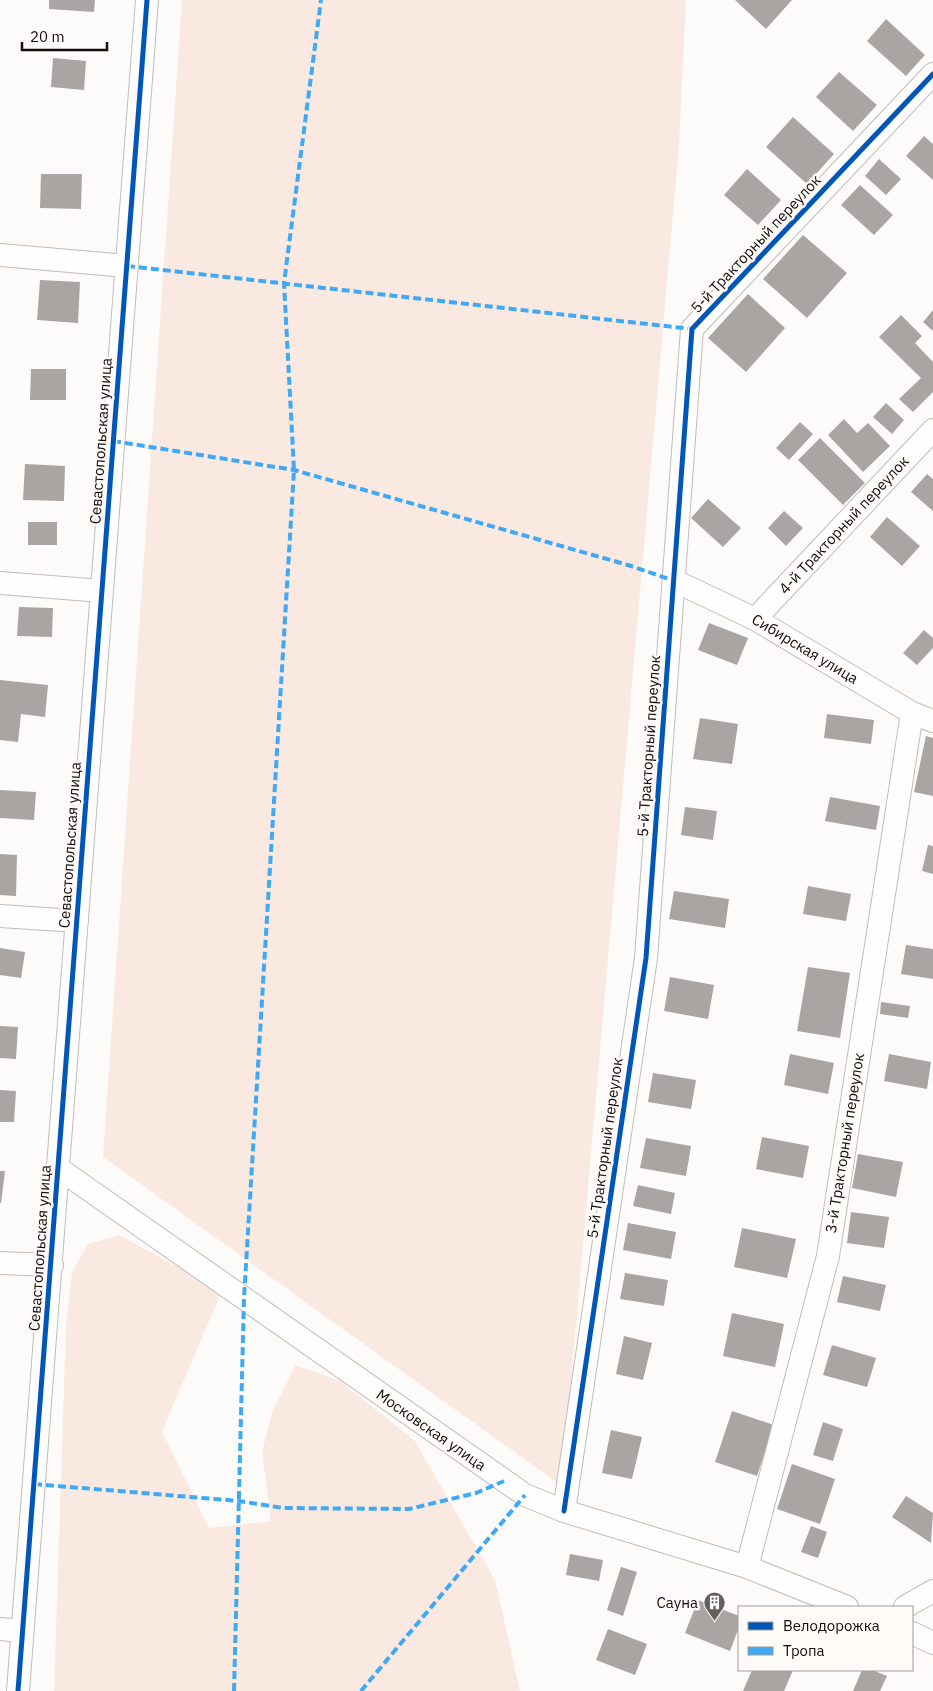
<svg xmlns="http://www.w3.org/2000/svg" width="933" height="1691" viewBox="0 0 933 1691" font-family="'IBM Plex Sans',sans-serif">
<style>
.green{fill:#fae9e0}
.building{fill:#a9a5a2}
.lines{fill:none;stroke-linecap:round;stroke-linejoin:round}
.minor-casing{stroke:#c0bcb9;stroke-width:24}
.minor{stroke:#fffefe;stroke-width:22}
.quiet{stroke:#3fa9f5;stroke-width:4;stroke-dasharray:8 4;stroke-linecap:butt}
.cycleway-casing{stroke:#fefaf8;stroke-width:8}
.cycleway{stroke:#0057b8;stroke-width:5}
.labels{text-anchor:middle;stroke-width:5;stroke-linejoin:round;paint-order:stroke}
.street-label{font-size:15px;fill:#120c09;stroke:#fefaf8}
.poi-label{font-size:15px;fill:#120c09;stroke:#fefaf8;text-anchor:end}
</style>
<rect width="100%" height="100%" fill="#fdfbf9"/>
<!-- green -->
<path class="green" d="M182,0H686L679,145L562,1486L103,1157Z
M119,1235L222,1291L162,1431L209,1528L271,1521L262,1452L272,1413L295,1365L340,1381L415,1441L495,1580L520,1691H54L66,1325L72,1272L88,1244Z"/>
<!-- building -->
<path class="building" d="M49,0H95L94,12L49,9Z
M735,0H792L766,29Z
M886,19L925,55L906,76L867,41Z
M53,58L86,61L84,90L51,87Z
M839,72L877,105L853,131L816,97Z
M793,117L834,154L807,184L766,147Z
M924,136L933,144V180L906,156Z
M879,159L901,179L886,195L865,176Z
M747,169L781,200L758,225L724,195Z
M41,174H82L81,209L40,208Z
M860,185L893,215L874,235L841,205Z
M803,235L847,273L807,318L763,279Z
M40,280L80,282L78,323L37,320Z
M748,294L785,328L746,372L708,338Z
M933,310V331L923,322Z
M901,315L922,336L915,343L933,362V392L913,412L899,399L921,378L879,337Z
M31,369H66V400H30Z
M886,403L904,420L892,434L873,417Z
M844,419L857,433L868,423L890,446L863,472L828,435Z
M800,422L813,434L789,460L776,448Z
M820,438L865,483L843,505L798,460Z
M25,464L65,466L64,501L23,500Z
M927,474L933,479V511L911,492Z
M708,499L741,528L723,547L691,518Z
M784,511L803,528L786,546L768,528Z
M887,517L920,546L902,566L870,537Z
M28,522H57V545H28Z
M19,607L53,608L52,637L17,636Z
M709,623L748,638L737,665L698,650Z
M924,630L933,638V648L917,665L903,653Z
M0,680L48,685L45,717L21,714L18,742L0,740Z
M827,714L874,720L871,744L824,738Z
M700,718L738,724L732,764L693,759Z
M926,736L933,738V796L914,792Z
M0,790L36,792L34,820L0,818Z
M830,797L880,806L876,830L825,821Z
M685,807L717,811L713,840L681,835Z
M928,845L933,846V874L922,871Z
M0,854L17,855L16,896L0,895Z
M808,886L851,894L846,921L803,914Z
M674,891L729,899L725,928L669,919Z
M906,945L933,949V979L901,974Z
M0,948L25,952L21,978L0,975Z
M808,967L850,973L840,1038L797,1031Z
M670,977L714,985L708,1019L664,1011Z
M881,1002L910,1006L908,1018L880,1014Z
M0,1026L18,1027L16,1059L0,1058Z
M790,1054L834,1063L828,1094L784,1085Z
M889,1054L931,1062L927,1089L884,1081Z
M653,1073L696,1080L691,1109L648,1102Z
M0,1090L16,1091L14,1122H0Z
M762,1137L809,1146L803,1178L756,1169Z
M646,1138L691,1146L686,1176L640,1168Z
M858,1154L903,1162L896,1197L852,1188Z
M0,1171H5L1,1203H0Z
M638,1185L675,1193L671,1214L633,1206Z
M851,1212L889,1217L884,1248L847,1243Z
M628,1223L676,1232L671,1259L623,1250Z
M742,1228L796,1239L787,1278L734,1267Z
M625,1273L668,1280L664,1306L620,1299Z
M843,1276L886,1285L880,1311L837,1302Z
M732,1313L784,1324L775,1367L723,1356Z
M624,1336L652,1343L643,1380L616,1374Z
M832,1345L876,1358L867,1387L823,1375Z
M732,1411L774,1425L757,1476L715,1462Z
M823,1422L843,1429L833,1461L813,1455Z
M611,1430L642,1437L632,1479L602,1473Z
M792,1464L835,1479L820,1524L777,1509Z
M906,1496L933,1513L931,1543L892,1517Z
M811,1526L827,1532L818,1558L801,1552Z
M570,1554L603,1560L599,1581L566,1575Z
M621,1567L637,1572L623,1616L607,1610Z
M698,1600L739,1616V1627L730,1651L685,1633Z
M608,1629L647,1644L635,1675L596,1660Z
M752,1670H793L784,1691H743Z
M862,1670H872L887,1676L880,1691H853Z"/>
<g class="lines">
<defs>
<path id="minor" d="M0,255L127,266
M675,581L755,619L912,713L933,721
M0,583L102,591
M755,619L933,430
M0,916L77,921
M58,1168L525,1495L564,1511L747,1567L847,1607
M0,1263L52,1265
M564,1511L646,958L692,329L933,74
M747,1567L828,1256L912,713
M905,1607L933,1591
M0,1629L22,1631
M912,1633L933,1643
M18,1691L147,0"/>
</defs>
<!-- minor casing -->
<use href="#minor" class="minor-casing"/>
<!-- minor -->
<use href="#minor" class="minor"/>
<!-- quiet -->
<path class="quiet" d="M127,266L692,329
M113,441L294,470L628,565L675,581
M34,1484L239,1501L283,1508L409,1509L476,1493L504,1481
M234,1691L244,1298L294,470L284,283L321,0
M361,1691L525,1495"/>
<defs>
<path id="cycleway" d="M564,1511L646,958L692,329L933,74
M18,1691L147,0"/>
</defs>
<!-- cycleway casing -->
<use href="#cycleway" class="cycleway-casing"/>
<!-- cycleway -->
<use href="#cycleway" class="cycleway"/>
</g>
<!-- icons -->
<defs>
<symbol id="building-pin" viewBox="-11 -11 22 30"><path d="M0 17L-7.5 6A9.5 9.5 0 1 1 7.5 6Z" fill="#64605d" stroke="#fefaf8"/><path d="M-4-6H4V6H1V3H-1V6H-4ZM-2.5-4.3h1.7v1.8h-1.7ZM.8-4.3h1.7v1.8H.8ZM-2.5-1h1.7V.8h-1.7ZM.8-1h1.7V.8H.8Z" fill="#fff"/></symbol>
</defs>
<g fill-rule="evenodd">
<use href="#building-pin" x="702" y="1590" width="25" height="34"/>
</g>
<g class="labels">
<!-- street labels -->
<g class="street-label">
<text transform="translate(756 244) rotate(-47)" y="5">5-й Тракторный переулок</text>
<text transform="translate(101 441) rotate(-86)" y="5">Севастопольская улица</text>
<text transform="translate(844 525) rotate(-47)" y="5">4-й Тракторный переулок</text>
<text transform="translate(805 649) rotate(31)" y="5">Сибирская улица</text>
<text transform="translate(649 746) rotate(-86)" y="5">5-й Тракторный переулок</text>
<text transform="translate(70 845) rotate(-86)" y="5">Севастопольская улица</text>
<text transform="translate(845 1143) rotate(-81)" y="5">3-й Тракторный переулок</text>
<text transform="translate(605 1148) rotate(-82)" y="5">5-й Тракторный переулок</text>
<text transform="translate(40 1248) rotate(-86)" y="5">Севастопольская улица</text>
<text transform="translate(431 1430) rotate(35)" y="5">Московская улица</text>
</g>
<!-- poi labels -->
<g class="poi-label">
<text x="698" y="1608">Сауна</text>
</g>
</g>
<!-- legend -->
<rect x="738" y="1606" width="175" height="65" fill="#fefaf8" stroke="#a09b98"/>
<rect x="748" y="1622" width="25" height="8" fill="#0057b8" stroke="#a09b98"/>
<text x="783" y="1631" font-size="15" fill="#120c09">Велодорожка</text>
<rect x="748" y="1647" width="25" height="8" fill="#3fa9f5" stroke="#a09b98"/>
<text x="783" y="1656" font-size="15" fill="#120c09">Тропа</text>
<!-- scale -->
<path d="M22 42v8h85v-8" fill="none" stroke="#120c09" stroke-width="2.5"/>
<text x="30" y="42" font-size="15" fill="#120c09" stroke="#fefaf8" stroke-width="4" paint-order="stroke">20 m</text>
</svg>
